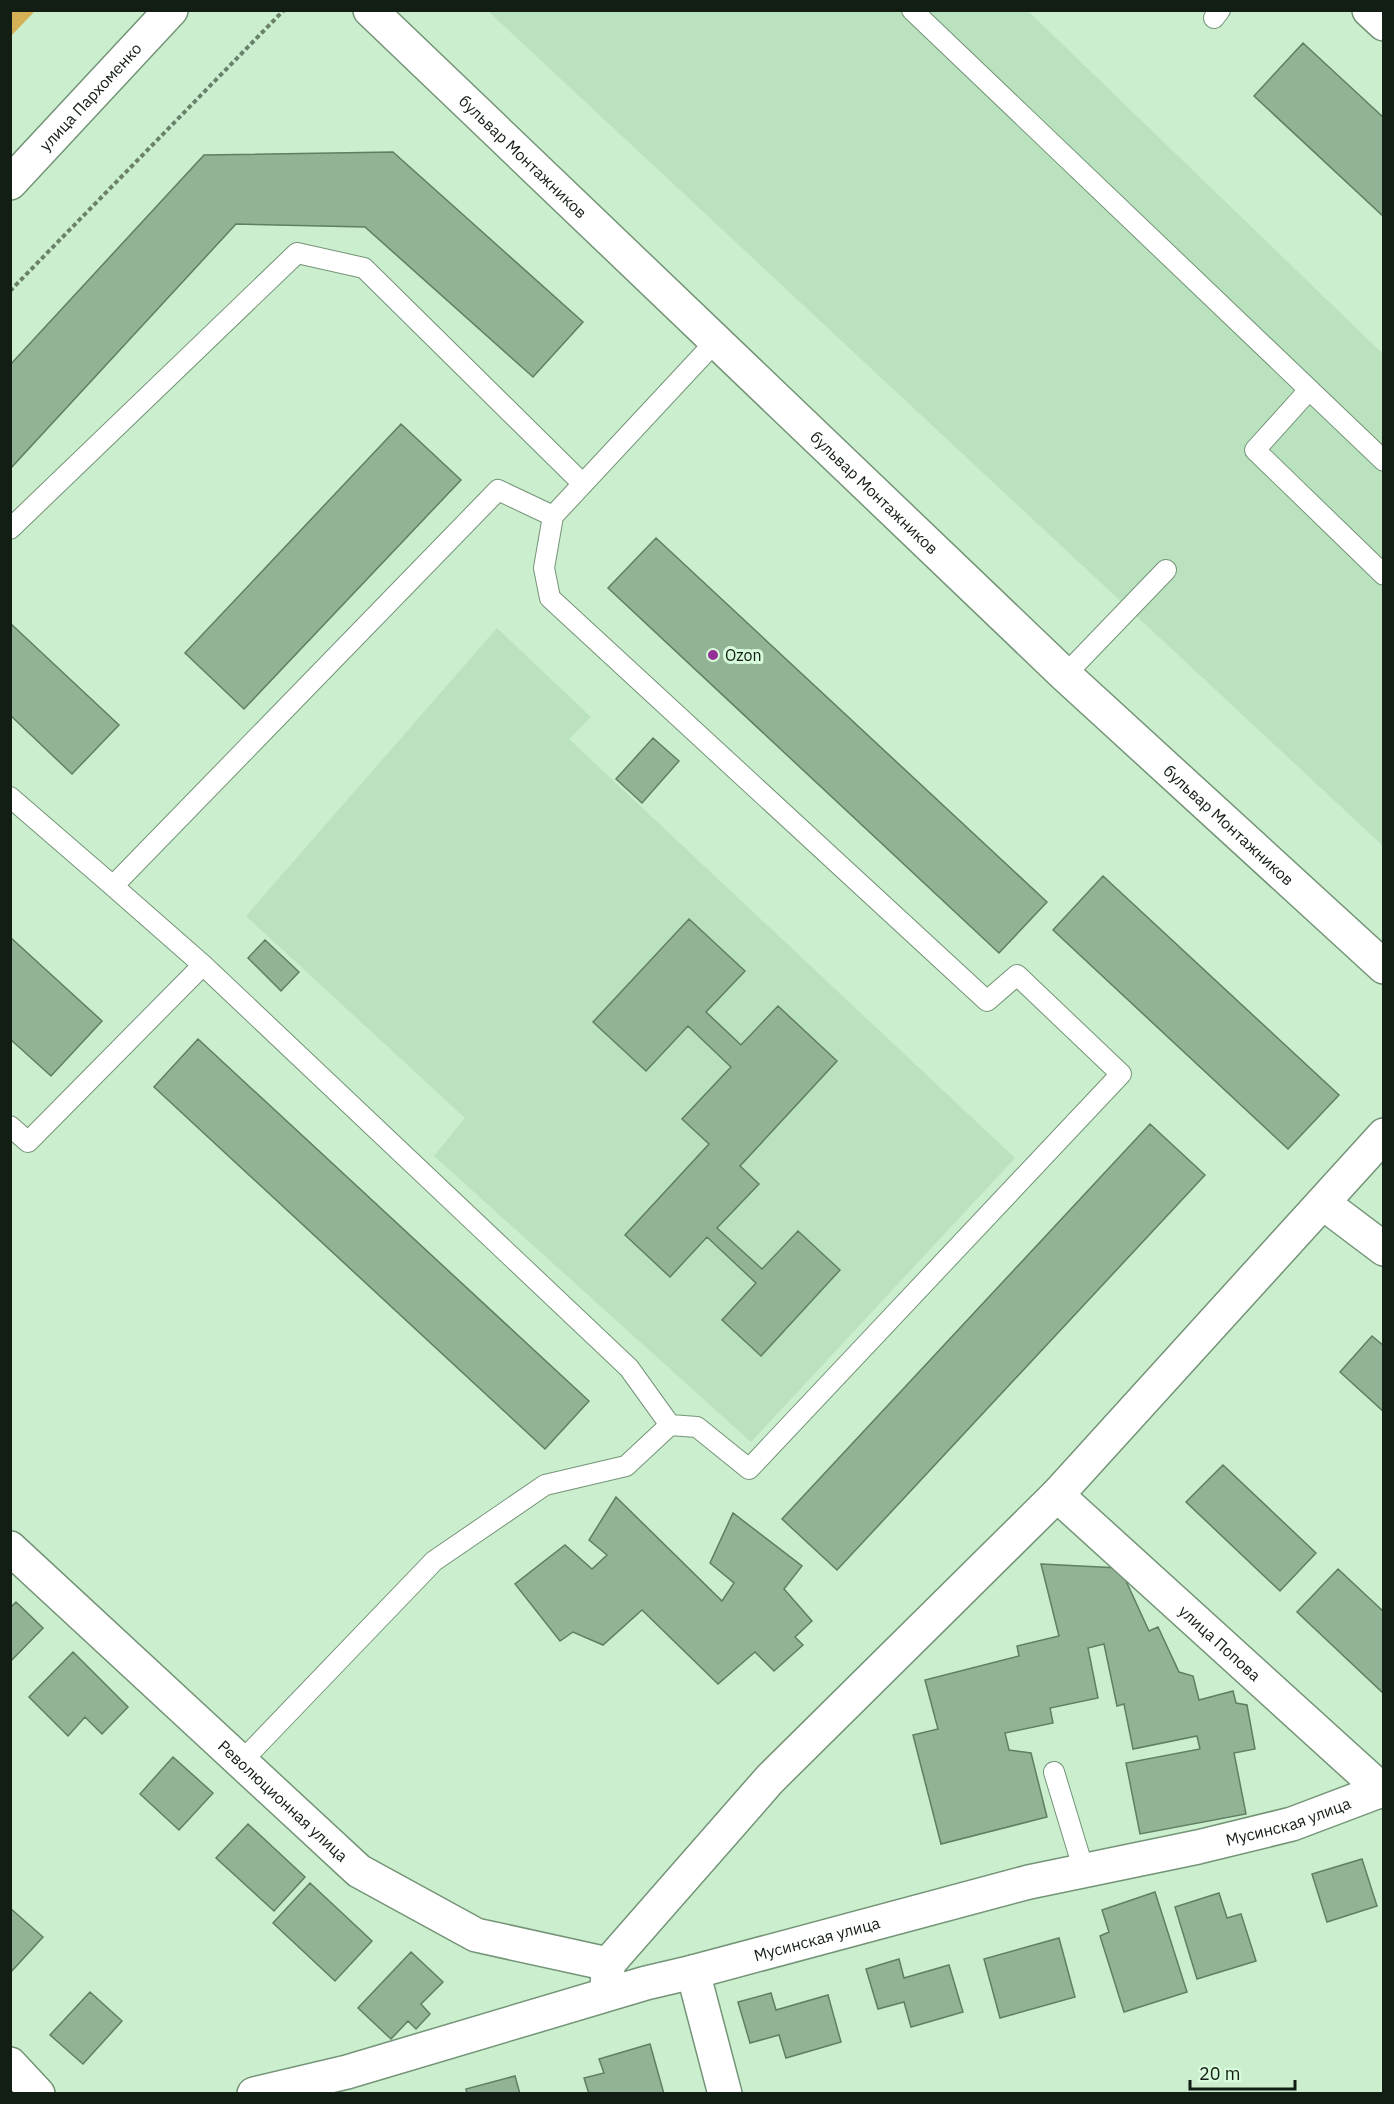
<svg xmlns="http://www.w3.org/2000/svg" width="1394" height="2104" viewBox="0 0 1394 2104" font-family="'IBM Plex Sans',sans-serif">
<style>
.built{fill:#bae2be}
.garden{fill:#d4b057}
.building{fill:#92b395;stroke:#607f63;stroke-width:1.5}
.lines{fill:none;stroke-linecap:round;stroke-linejoin:round}
.service-casing{stroke:#749477;stroke-width:22}
.minor-casing{stroke:#749477;stroke-width:36}
.tertiary-casing{stroke:#749477;stroke-width:36}
.path{stroke:#6a816c;stroke-width:4;stroke-dasharray:4.5 3;stroke-linecap:butt}
.service{stroke:#fff;stroke-width:20}
.minor{stroke:#fff;stroke-width:33}
.tertiary{stroke:#fff;stroke-width:33}
.poi-dot{fill:#953196;stroke:#d8fbdb;stroke-width:2}
.labels{text-anchor:middle;stroke-width:6;stroke-linejoin:round;paint-order:stroke}
.street-label{font-size:16px;fill:#121e13;stroke:#d8fbdb}
.poi-label{font-size:16px;fill:#121e13;stroke:#d8fbdb;text-anchor:start}
</style>
<rect width="100%" height="100%" fill="#cbeece"/>
<!-- built -->
<path class="built" d="M488,11H1028L1383,354V846Z
M497,628L591,717L569,739L1015,1158L751,1442L434,1156L465,1118L246,916Z"/>
<!-- garden -->
<path class="garden" d="M11,10L35,11L11,36L10,11Z"/>
<!-- building -->
<path class="building" d="M1303,43L1384,118V217L1254,96Z
M393,152L583,322L533,377L365,227L236,224L10,469V365L204,155Z
M401,424L461,480L244,709L185,653Z
M656,538L1047,902L999,953L608,588Z
M10,623L119,725L72,774L10,715Z
M653,738L679,761L642,803L616,779Z
M1103,876L1339,1095L1288,1149L1053,930Z
M689,919L745,971L706,1012L741,1045L778,1006L837,1061L740,1166L759,1184L717,1228L762,1269L798,1231L840,1270L761,1356L722,1320L756,1283L707,1237L670,1277L625,1235L709,1144L682,1119L731,1067L688,1026L646,1071L593,1022Z
M10,937L102,1021L51,1076L10,1039Z
M265,940L299,972L281,991L248,958Z
M198,1039L589,1401L545,1449L154,1087Z
M1150,1124L1205,1175L837,1570L782,1519Z
M1372,1336L1384,1346V1412L1340,1372Z
M1223,1465L1316,1553L1280,1591L1186,1502Z
M616,1497L722,1601L734,1583L710,1563L733,1513L802,1566L784,1589L812,1621L795,1637L803,1645L774,1671L755,1652L718,1684L642,1610L603,1645L573,1632L560,1641L515,1584L565,1545L592,1569L607,1555L589,1540Z
M1041,1564L1120,1568L1149,1631L1158,1627L1179,1672L1193,1676L1199,1700L1233,1691L1236,1703L1247,1705L1255,1749L1234,1753L1246,1814L1140,1834L1126,1763L1200,1749L1197,1736L1133,1749L1124,1704L1117,1706L1104,1644L1088,1648L1098,1698L1050,1708L1053,1723L1005,1733L1009,1750L1031,1753L1047,1817L941,1844L913,1735L938,1729L925,1680L1019,1656L1017,1646L1059,1636Z
M1338,1569L1384,1612V1694L1297,1612Z
M16,1602L43,1628L10,1662V1608Z
M73,1652L128,1707L102,1734L85,1717L68,1736L29,1697Z
M173,1757L213,1793L179,1830L140,1794Z
M248,1824L305,1877L274,1911L216,1858Z
M1362,1859L1377,1906L1327,1922L1312,1874Z
M310,1883L372,1941L335,1981L273,1923Z
M1155,1892L1187,1992L1124,2012L1100,1936L1109,1932L1102,1910Z
M1219,1893L1227,1918L1241,1914L1256,1961L1197,1979L1175,1907Z
M10,1908L43,1937L10,1973Z
M1059,1938L1075,1997L1000,2018L984,1959Z
M411,1952L443,1982L421,2004L430,2014L416,2029L408,2021L391,2039L358,2008Z
M899,1959L904,1978L949,1965L963,2012L911,2027L904,2002L878,2009L866,1969Z
M90,1992L122,2021L83,2064L50,2035Z
M771,1993L776,2010L828,1995L841,2042L786,2058L779,2035L750,2043L738,2002Z
M650,2044L664,2094H589L584,2078L604,2073L599,2059Z
M515,2076L520,2094H467L466,2089Z"/>
<g class="lines">
<defs>
<path id="service" d="M912,10L1384,461
M1214,18L1220,10
M1309,390L1255,450L1384,575
M553,516L498,490L113,886L203,965L629,1368L670,1425
M10,529L297,253L364,268L583,484
M1065,675L1166,570
M10,797L113,886
M10,1126L28,1142L203,965
M241,1762L434,1561L545,1485L626,1466L670,1425L697,1427L749,1469L1121,1074L1017,975L987,1001L550,598L544,568L553,516L716,341
M1054,1772L1084,1871"/>
<g id="minor">
<path d="M1369,10L1384,24"/>
<path d="M1323,1203L1384,1249"/>
<path id="s1" d="M1057,1495L1384,1792"/>
<path id="s2" d="M10,1548L359,1871L476,1935L608,1964"/>
<path d="M693,1972L725,2094"/>
<path d="M607,1993L608,1964L770,1779L1057,1495L1384,1135"/>
<path d="M10,2064L38,2094"/>
<path id="s3" d="M254,2094L347,2072L646,1983L693,1972L1029,1882L1198,1847L1292,1824L1382,1790"/>
</g>
<g id="tertiary">
<path id="s4" d="M370,10L1065,675L1384,967"/>
<path id="s5" d="M10,183L171,10"/>
</g>
</defs>
<!-- service casing -->
<use href="#service" class="service-casing"/>
<!-- minor casing -->
<use href="#minor" class="minor-casing"/>
<!-- tertiary casing -->
<use href="#tertiary" class="tertiary-casing"/>
<!-- path -->
<path class="path" d="M10,291L284,10"/>
<!-- service -->
<use href="#service" class="service"/>
<!-- minor -->
<use href="#minor" class="minor"/>
<!-- tertiary -->
<use href="#tertiary" class="tertiary"/>
</g>
<!-- markers -->
<circle class="poi-dot" cx="713" cy="655" r="6"/>
<g class="labels">
<!-- street labels -->
<g class="street-label">
<text dy="6" stroke="none"><textPath href="#s5" startOffset="118">улица Пархоменко</textPath></text>
<text dy="6" stroke="none"><textPath href="#s4" startOffset="212">бульвар Монтажников</textPath></text>
<text dy="6" stroke="none"><textPath href="#s4" startOffset="698">бульвар Монтажников</textPath></text>
<text dy="6" stroke="none"><textPath href="#s4" startOffset="1184">бульвар Монтажников</textPath></text>
<text dy="6" stroke="none"><textPath href="#s1" startOffset="220">улица Попова</textPath></text>
<text dy="6" stroke="none"><textPath href="#s2" startOffset="372">Революционная улица</textPath></text>
<text dy="6" stroke="none"><textPath href="#s3" startOffset="1070">Мусинская улица</textPath></text>
<text dy="6" stroke="none"><textPath href="#s3" startOffset="584">Мусинская улица</textPath></text>
</g>
<!-- poi labels -->
<g class="poi-label">
<text x="725" y="661">Ozon</text>
</g>
</g>
<!-- border -->
<rect width="1394" height="2104" fill="none" stroke="#121e13" stroke-width="24"/>
<!-- scale -->
<path d="M1190 2080v9h105v-9" fill="none" stroke="#121e13" stroke-width="3"/>
<text x="1199" y="2080" font-size="18" fill="#121e13" stroke="#d8fbdb" stroke-width="4.5" paint-order="stroke">20 m</text>
</svg>
